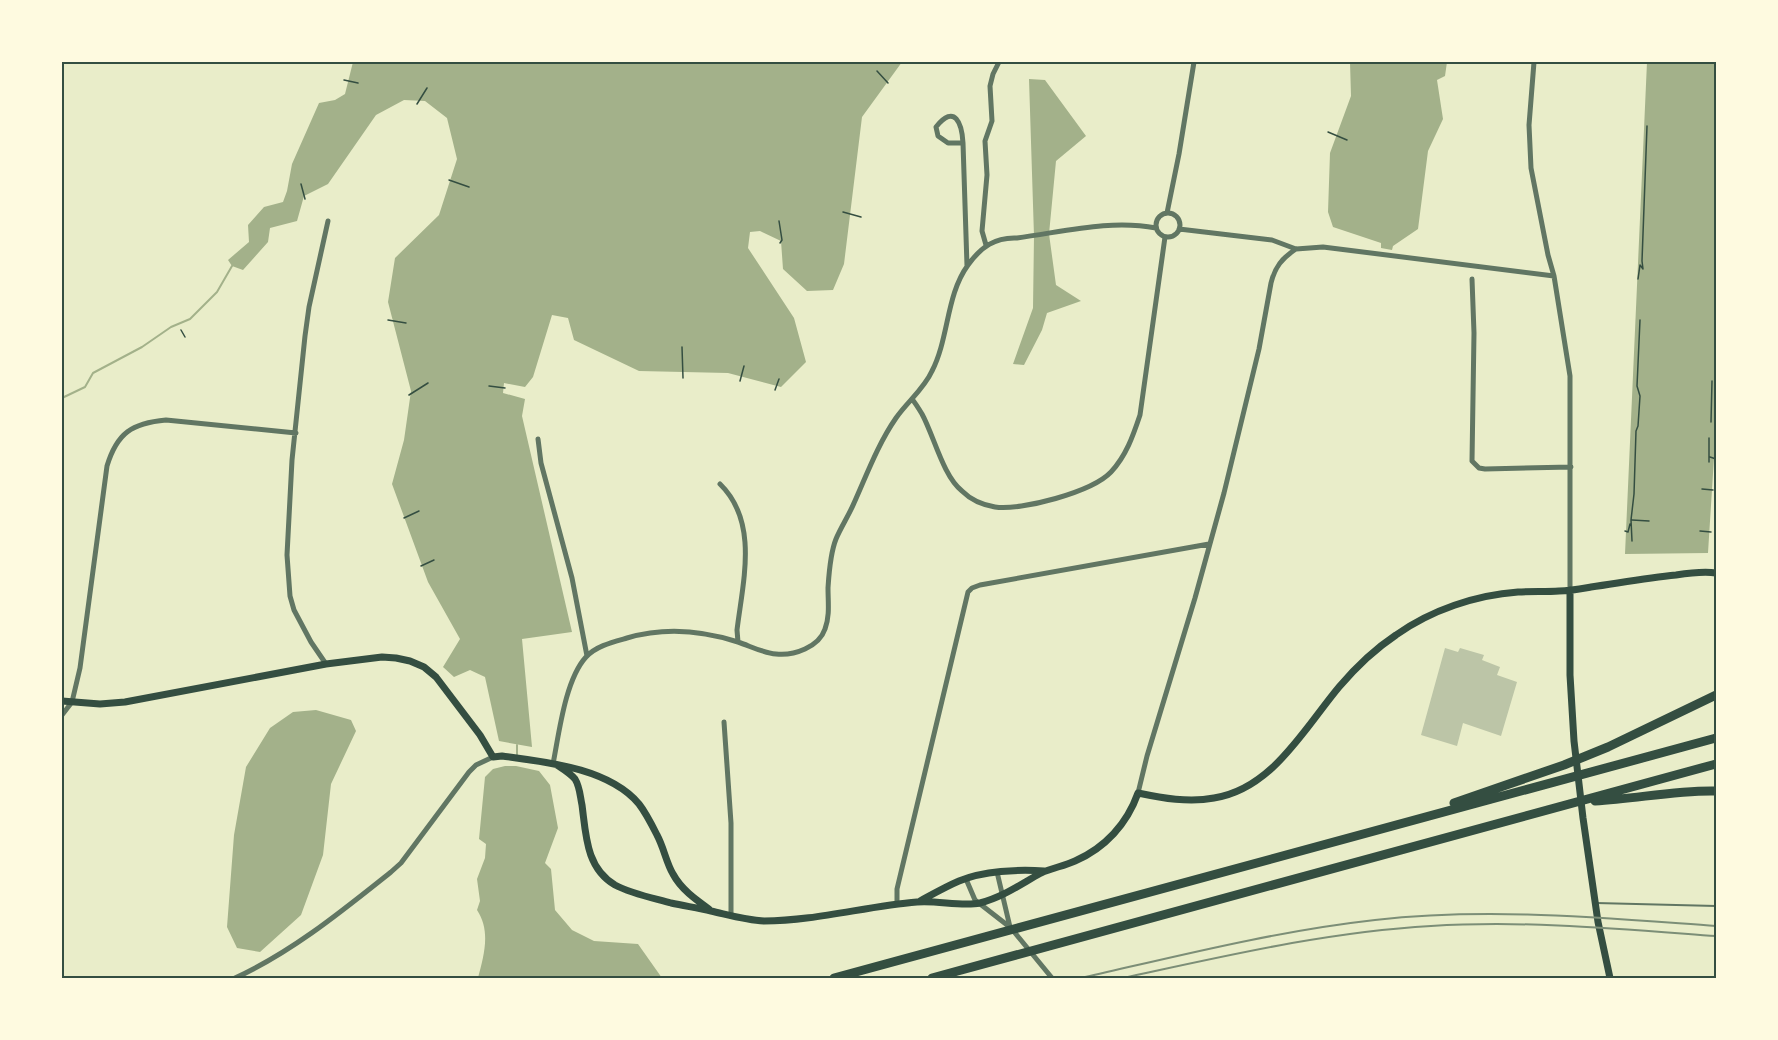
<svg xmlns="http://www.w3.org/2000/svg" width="1778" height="1040" viewBox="0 0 1778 1040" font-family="'PT Sans',sans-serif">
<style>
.water{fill:#a3b18a}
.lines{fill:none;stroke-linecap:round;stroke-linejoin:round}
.stream{stroke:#a3b18a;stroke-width:2}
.building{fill:#bcc5a7}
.path{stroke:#344e41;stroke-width:1.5}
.service{stroke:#617663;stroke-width:2}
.minor{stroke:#617663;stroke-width:5}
.secondary{stroke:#344e41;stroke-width:7}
.motorway{stroke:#344e41;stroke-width:9}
.rail{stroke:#7c8e77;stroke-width:2}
.neatline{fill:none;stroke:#344e41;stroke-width:2}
</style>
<rect width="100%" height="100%" fill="#e9edc9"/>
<!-- water -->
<path class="water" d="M353,62L389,63L396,62H902L862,117L844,264L833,290L807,291L783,269L781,241L760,231L750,232L748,248L794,318L806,362L781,387L728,373L639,371L574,340L568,318L552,315L533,377L525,387L504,383L503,393L525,399L522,416L572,632L522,639L532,747L499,741L485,677L470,670L454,677L443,667L460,639L428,582L392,484L404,440L411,391L388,302L395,258L439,215L457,159L447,118L425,101L404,100L376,115L328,184L304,196L297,221L270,228L268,242L243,270L232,266L228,260L249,242L248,225L264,207L283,202L287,191L292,164L319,103L335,100L345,94Z
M1350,62H1447L1445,76L1437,80L1443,119L1428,151L1418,229L1393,246L1392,250L1381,248V243L1333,227L1328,212L1330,153L1351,96Z
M1647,62H1716V426L1708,553L1625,554Z
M1029,79L1045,80L1086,136L1056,161L1049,234L1056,285L1081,301L1047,313L1042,330L1024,365L1013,364L1033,308L1034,236Z
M316,710L351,720L356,731L331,784L323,855L301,915L260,952L237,948L227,927L234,835L246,767L270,728L293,712Z
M505,766H516L539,771L550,785L558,828L545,863L551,869L555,910L572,930L594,941L638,944L662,978H478C484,955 491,931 477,910L480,901L477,879L485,858L486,844L479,839L485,777L493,769Z"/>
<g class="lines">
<!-- stream -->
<path class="stream" d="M62,398L85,387L93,373L142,347L171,327L190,319L217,292L232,266
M517,755V745"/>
</g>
<!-- building -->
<path class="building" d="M1445,648L1458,652L1460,648L1484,655L1482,660L1500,667L1497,675L1517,682L1501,736L1463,723L1457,746L1421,735Z"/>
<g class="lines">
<!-- path -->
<path class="path" d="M877,71L888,83
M344,80L358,83
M417,104L427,88
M1328,132L1347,140
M449,180L469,187
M301,184L305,199
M843,212L861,217
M779,221L782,240L780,243
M1638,279L1640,265L1643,269L1642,261L1647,126
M388,320L406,323
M181,330L185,337
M682,347L683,378
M740,381L744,366
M489,386L505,388
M775,390L779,379
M409,395L428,383
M1711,422L1712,381
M1709,438V462
M1710,457L1716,459
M1702,489L1713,490
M404,518L419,511
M1632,520L1649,521
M1625,531L1628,532L1630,524
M1700,531L1711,532
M1632,541L1631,520L1634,494L1636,431L1638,426L1640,396L1637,386L1640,320
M421,566L434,560"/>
<!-- service -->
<path class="service" d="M1596,903L1716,906"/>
<!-- minor -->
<path class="minor" d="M1534,62L1529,125L1531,168L1548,255L1554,276L1570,376V590
M963,143H948L938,136L936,127C955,103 962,124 963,143L967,266
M1167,213L1179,154L1194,62
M1156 225a12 12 0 1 1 24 0a12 12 0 1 1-24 0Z
M1179,229L1272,240L1296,249L1323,247L1554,276
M986,245L982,231L987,175L985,141L992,121L990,86L993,74L999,62
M1472,279L1474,333L1472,461L1479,468L1485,469L1571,467
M912,399C916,404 919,409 922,414C934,436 943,476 962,491C970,499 983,505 995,507C1021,511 1092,492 1111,472C1126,456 1133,436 1140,415L1165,237
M538,439L541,463L572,578L587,656
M720,484C759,522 743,581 737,630L738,642
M326,664L311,642L294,610L290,596L287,555L292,460L305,336L309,307L328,221
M62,715L72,702L80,668L107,466C117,433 132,423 166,420L296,433
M724,722L731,823V916
M553,764C559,734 565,680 586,657C596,646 613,642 627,638C664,627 701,630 738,642C750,646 763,653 776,654C794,656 819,647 825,629C830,616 828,602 828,588C829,573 830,554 836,539C841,527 849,515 854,503C867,474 878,444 896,418C907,402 924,389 932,371C949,338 946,295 968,265C981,247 995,237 1017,238C1063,232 1110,219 1156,228
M1138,793L1147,756L1195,598L1224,493L1259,349L1271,283C1275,267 1282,258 1296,249
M997,872L1010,927
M966,879L975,900L1011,928L1052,978
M897,904V889L968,592L972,588L980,585L1209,544
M235,978C292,952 342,911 391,872L401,863L469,772L476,765L493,757"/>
<!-- secondary -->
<path class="secondary" d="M1570,590V675L1574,741L1583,818L1598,922L1610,978
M62,701L100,704L125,702L326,664L382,657L396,658L410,661L424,667L436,677L480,735L493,757L502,756C546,762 609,768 639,804C646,813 652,825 657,835C664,848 666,862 673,874C681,889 695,899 709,909
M557,765C563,769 570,773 575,779C580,787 580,796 582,805C586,835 586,868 615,885C632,894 653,898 671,903C685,906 698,908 711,911C729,915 746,920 764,921C815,921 867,906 917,902C937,900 962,907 980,903C1003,897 1021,884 1041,873C1052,868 1064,866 1075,861C1105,848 1127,824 1138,793C1162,798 1189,803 1214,798C1272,789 1304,729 1339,687C1356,667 1375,649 1396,635C1431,610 1476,595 1518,592C1532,591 1546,592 1559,591C1570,591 1580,589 1591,587C1619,583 1647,578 1676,575C1689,573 1703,571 1716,573
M920,901C933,894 945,887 959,881C983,871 1018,869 1044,871"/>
<!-- motorway -->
<path class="motorway" d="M1595,801C1636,799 1675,790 1716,791
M1454,803L1564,765L1608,747L1716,695
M834,978L1716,738
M932,978L1716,764"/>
<!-- rail -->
<path class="rail" d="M1081,978C1178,956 1276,931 1375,920C1489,907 1603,918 1716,926
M1123,978C1225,956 1326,932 1431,926C1526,920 1622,929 1716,936"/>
</g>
<!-- border -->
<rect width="1778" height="1040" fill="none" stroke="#fefae0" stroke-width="126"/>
<rect x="63" y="63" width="1652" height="914" class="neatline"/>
</svg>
